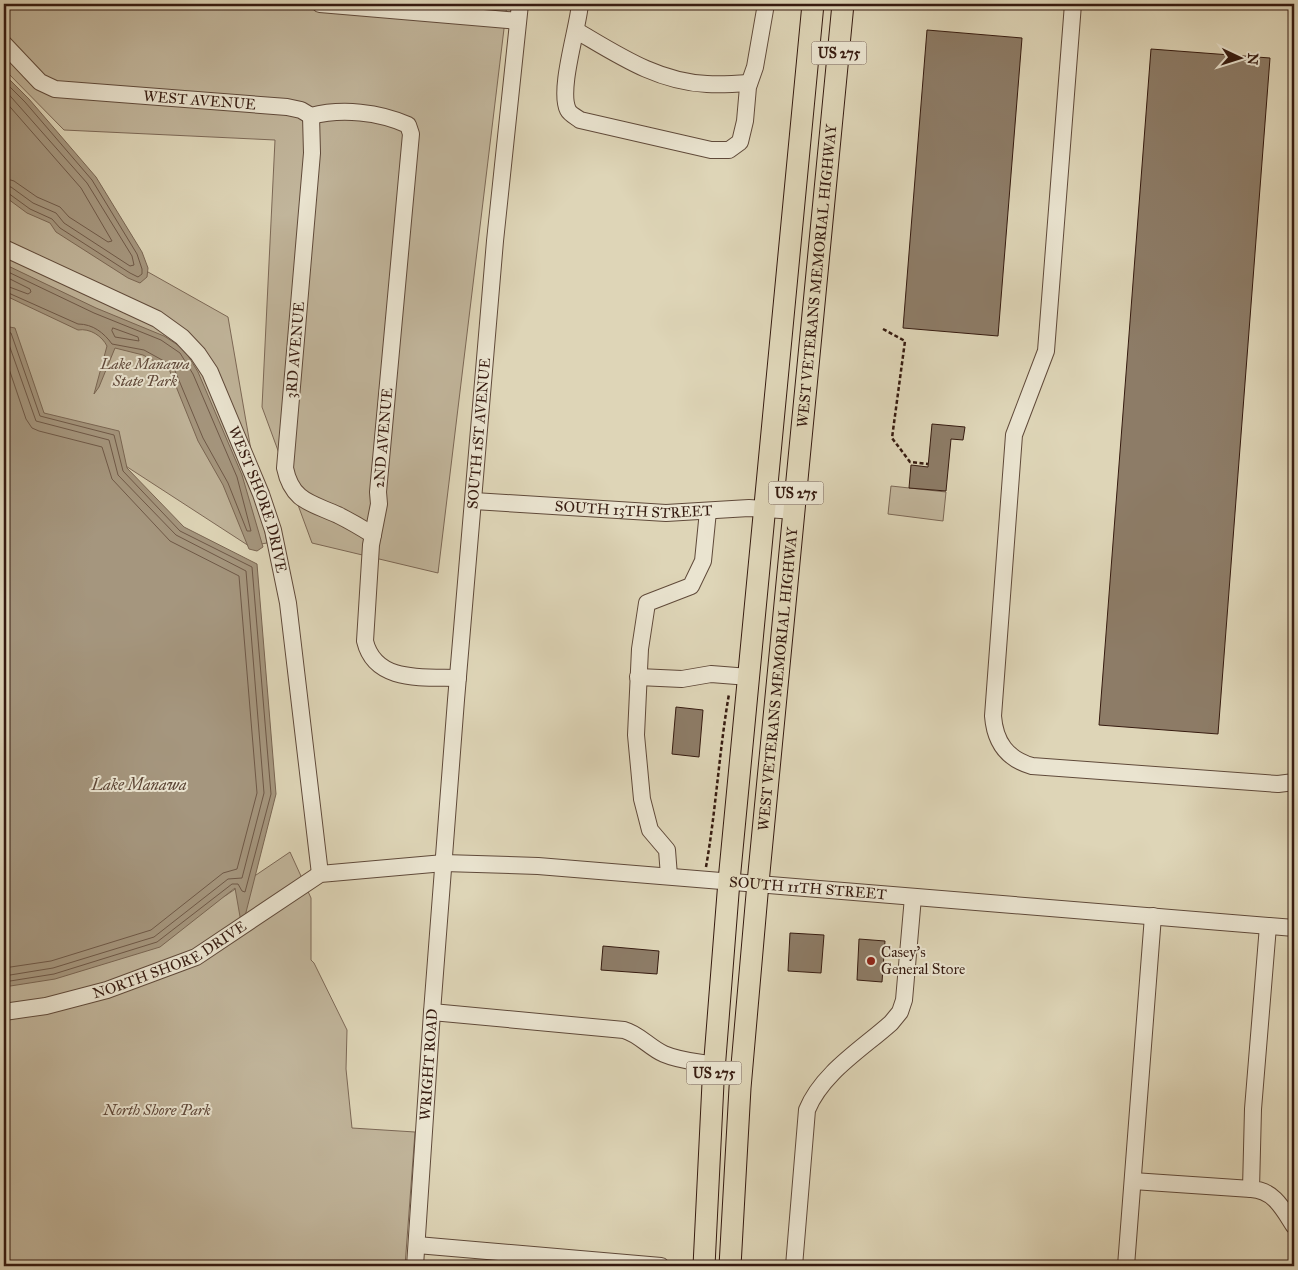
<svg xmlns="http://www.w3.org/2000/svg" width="1298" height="1270" viewBox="0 0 1298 1270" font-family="'IM FELL Great Primer',serif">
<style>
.green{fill:#c1b59b;stroke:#7c6856}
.water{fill:#a5967e;stroke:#796552}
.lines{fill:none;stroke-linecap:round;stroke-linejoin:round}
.shore{stroke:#6e5847;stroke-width:1}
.building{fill:#8d7c67;stroke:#361b10}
.minor-casing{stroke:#604a3a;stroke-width:18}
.major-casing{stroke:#361b10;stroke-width:23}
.path{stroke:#361b10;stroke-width:2.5;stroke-dasharray:4 2.5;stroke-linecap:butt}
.minor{stroke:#eae4d0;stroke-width:16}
.major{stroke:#ded5b7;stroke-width:21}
.poi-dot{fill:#8f2418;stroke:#eae4d0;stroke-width:2}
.labels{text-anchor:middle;stroke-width:4;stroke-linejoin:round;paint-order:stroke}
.shield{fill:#eae4d0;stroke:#6c574a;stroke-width:1}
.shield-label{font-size:14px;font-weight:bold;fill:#361b10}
.street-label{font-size:15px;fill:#361b10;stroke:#eae4d0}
.park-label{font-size:15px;font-style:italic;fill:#60493a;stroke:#eae4d0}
.poi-label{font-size:15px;fill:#361b10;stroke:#eae4d0;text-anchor:start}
.water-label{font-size:16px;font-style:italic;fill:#5d4636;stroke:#eae4d0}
</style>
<rect width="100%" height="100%" fill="#ded5b7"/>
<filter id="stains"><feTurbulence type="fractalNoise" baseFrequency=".004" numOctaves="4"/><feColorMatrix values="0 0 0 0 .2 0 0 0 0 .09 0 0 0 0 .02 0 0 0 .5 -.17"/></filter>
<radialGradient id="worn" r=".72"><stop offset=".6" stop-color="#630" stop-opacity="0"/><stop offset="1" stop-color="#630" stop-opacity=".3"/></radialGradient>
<!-- green -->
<path class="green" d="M4,4H507L438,573L312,543L262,407L275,140L64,130L4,69Z
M4,191L228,317L267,543L249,546L44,413L4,380Z
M891,486L946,492L943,521L888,514Z
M290,852L311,898V960L314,963L347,1030L346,1069L352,1128L415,1132L405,1266H4V985L225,896Z"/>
<!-- water -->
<path class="water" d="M4,74L29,99L96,177L142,252L148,268L147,277L140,283L128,278L56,232L50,223L27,213L4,196Z
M4,264L96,308L164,336L184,349L198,372L242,475L263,547L257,551L249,549L223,485L198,441L169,369L143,355L115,348L99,387L94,394L107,346C102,336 90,328 78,330L4,295Z
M4,326L15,328L44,413L119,431L127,468L184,527L257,564L276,794L242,928L235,888L160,947L55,979L4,987Z"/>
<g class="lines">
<!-- shore -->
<path class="shore" d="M4,81L25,102L92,180L137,254L142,269V274L138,277L130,273L60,228L52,219L30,209L8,193L4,192
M4,89L87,183L132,256L134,265L130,266L64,223L56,213L33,203L11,187L4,186
M4,100L81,188L112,241L108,242L69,217L60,207L37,197L14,181L4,178
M4,270L94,313L161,340L180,353L193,374L237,477L251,531H247L228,483L203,438L173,366L144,350L112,344C104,333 93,324 78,324L4,291
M4,276L30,289L31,292L28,294L4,285
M113,328L138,337L139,341L115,337L112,331Z
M4,331L11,333L40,416L114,435L123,471L180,531L252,567L271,794L245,892L242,891L238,884H232L157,942L54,974L4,982
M4,338L7,339L36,421L109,440L118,475L176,535L246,571L264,793L242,878L228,879L154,937L53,968L4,976
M4,354L26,419L32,428L39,431L102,447L112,479L170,541L239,576L257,793L237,869L223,873L151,930L51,961L4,968"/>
</g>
<!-- building -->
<path class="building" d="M927,30L1022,38L998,336L903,328Z
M1151,49L1270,58L1218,734L1099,725Z
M932,424L965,427L963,440L951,439L946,491L909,488L911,465L928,467Z
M676,707L703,710L699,757L672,754Z
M790,933L824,935L821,973L788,971Z
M859,939L885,941L882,982L857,980Z
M603,946L659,951L657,974L601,970Z"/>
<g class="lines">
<defs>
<g id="minor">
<path d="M320,4L518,21"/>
<path d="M580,4C578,28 558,90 568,110C570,114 576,117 580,120L711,150H729L740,142L745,121L748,87L755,67L766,4"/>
<path d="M1073,4L1046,351L1014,435L993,716C995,742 1007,759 1032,766L1278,784L1294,782"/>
<path d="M577,31C618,55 658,82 707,84C721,85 735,84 749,83"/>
<path id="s1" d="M4,44L40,82L55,89L287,107L301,110L311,116C342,108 379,112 408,125L411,134L378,492L379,504L371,545L365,641C375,683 423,677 458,678"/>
<path d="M311,116L312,153L285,468C292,502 312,503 338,515C350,521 362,528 373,535"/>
<path id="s2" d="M4,248L157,319L182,337L198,354L210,372L261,494L273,530L288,603L320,874"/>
<path id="s3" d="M474,501L666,513L749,508L795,511"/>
<path d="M638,677L682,679L711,674L749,677"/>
<path d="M669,876L667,850L650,830L642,799L636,735L640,649L647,603L691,586L703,561L708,511"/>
<path d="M1268,926L1253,1109L1251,1189C1274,1190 1283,1209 1294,1226"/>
<path id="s4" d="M4,1012L46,1006L107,990L196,957L320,874L444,863L538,866L1294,928"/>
<path d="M432,1012L624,1030C639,1034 650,1048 664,1054C680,1061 698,1062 715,1065"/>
<path d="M1133,1181L1251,1189"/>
<path d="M417,1245L661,1266"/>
<path id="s5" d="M415,1266L432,1012L456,700L495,241L520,4"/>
<path d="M794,1266L807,1110C822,1073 862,1049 891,1023L900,1012L904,1000L913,897"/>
<path d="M1126,1266L1153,916"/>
</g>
<g id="major">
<path d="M704,1266L713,1083L729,881L813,4"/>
<path id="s6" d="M730,1266L740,1088L758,883L843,4"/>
</g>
</defs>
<!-- minor casing -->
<use href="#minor" class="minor-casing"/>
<!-- major casing -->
<use href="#major" class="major-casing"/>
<!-- path -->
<path class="path" d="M883,329L905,341L892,438L910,462L928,464
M706,867C716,810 719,752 729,694"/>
<!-- minor -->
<use href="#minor" class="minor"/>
<!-- major -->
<use href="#major" class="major"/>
</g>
<!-- markers -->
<circle class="poi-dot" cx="871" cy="961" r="5"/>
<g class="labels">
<!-- shield labels -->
<g class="shield">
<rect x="811.5" y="41.5" width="55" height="23" rx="4"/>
<rect x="768.5" y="481.5" width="55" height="23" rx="4"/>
<rect x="686.5" y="1061.5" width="55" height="23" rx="4"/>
</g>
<g class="shield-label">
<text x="839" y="58">US 275</text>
<text x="796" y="498">US 275</text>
<text x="714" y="1078">US 275</text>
</g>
<!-- street labels -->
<g class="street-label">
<text dy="5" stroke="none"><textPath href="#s1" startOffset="214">WEST AVENUE</textPath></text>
<text dy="5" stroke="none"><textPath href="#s6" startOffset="994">WEST VETERANS MEMORIAL HIGHWAY</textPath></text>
<text transform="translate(295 350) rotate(-85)" y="5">3RD AVENUE</text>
<text dy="5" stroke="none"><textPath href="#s5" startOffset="835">SOUTH 1ST AVENUE</textPath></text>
<text transform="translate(383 438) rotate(-85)" y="5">2ND AVENUE</text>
<text dy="5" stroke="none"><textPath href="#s2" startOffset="381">WEST SHORE DRIVE</textPath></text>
<text dy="5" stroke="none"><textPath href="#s3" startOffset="160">SOUTH 13TH STREET</textPath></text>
<text dy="5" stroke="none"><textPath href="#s6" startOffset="589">WEST VETERANS MEMORIAL HIGHWAY</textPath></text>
<text dy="5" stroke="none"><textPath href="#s4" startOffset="839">SOUTH 11TH STREET</textPath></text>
<text dy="5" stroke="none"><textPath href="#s4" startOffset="175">NORTH SHORE DRIVE</textPath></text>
<text dy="5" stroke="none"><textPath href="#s5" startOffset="202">WRIGHT ROAD</textPath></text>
</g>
<!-- park labels -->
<g class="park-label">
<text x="145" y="369">Lake Manawa<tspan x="145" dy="17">State Park</tspan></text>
<text x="157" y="1115">North Shore Park</text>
</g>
<!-- poi labels -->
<g class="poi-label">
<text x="881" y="957">Casey's<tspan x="881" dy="17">General Store</tspan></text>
</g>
<!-- water labels -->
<g class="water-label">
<text x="139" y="790">Lake Manawa</text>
</g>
</g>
<!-- margin -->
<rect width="1298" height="1270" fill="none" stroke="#ded5b7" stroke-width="20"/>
<rect x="5" y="5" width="1288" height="1260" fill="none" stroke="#361b10" stroke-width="2.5"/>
<rect x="10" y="10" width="1278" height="1250" fill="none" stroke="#361b10"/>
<!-- north arrow -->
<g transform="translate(1240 58) rotate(94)" stroke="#eae4d0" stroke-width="4" paint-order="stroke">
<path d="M0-4L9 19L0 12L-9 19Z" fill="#361b10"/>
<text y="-8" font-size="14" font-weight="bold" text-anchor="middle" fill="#361b10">N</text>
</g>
<rect width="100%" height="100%" filter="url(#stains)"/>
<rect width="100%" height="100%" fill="url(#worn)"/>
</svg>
